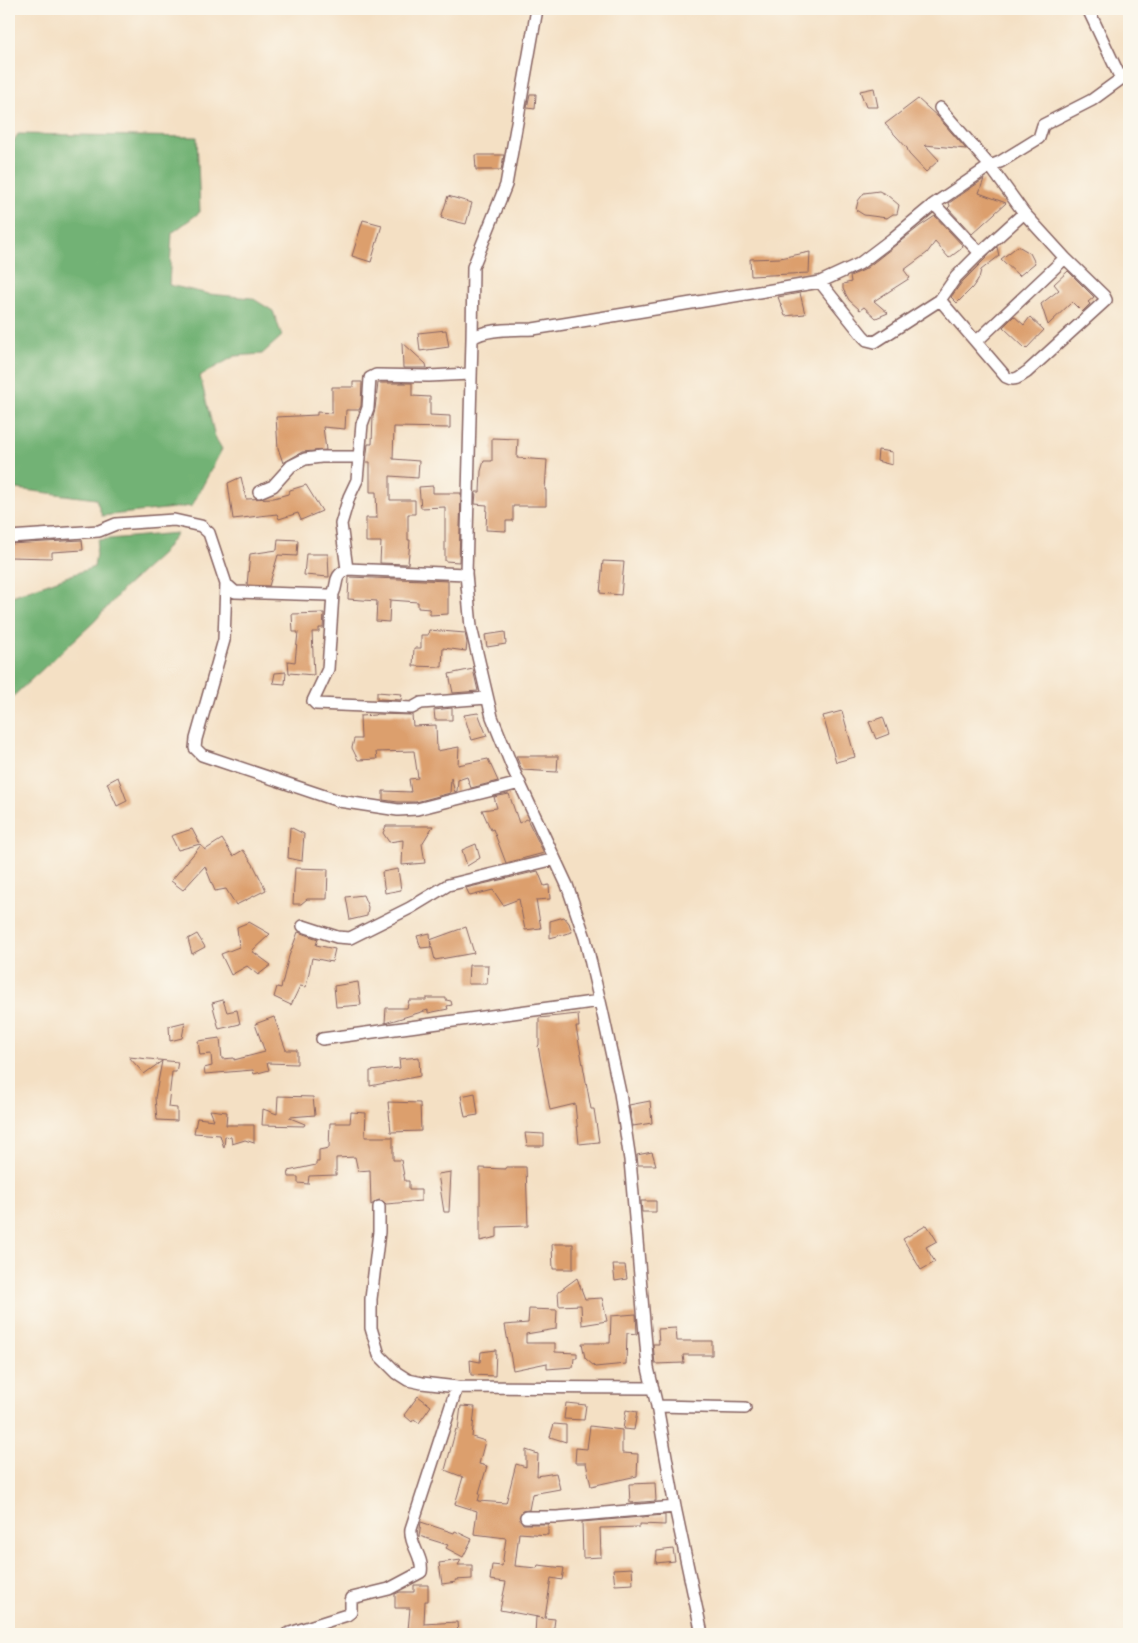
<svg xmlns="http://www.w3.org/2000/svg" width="1138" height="1643" viewBox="0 0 1138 1643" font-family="Kalam,sans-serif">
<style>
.forest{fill:#72b275;stroke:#5e6850}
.building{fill:#dc9f6d}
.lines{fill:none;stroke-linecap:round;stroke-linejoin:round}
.minor-casing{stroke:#866361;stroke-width:14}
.minor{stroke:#fff;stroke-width:11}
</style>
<rect width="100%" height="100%" fill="#fbf7ec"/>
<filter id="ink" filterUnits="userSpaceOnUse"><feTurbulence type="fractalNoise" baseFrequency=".02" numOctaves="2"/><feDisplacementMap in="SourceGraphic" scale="10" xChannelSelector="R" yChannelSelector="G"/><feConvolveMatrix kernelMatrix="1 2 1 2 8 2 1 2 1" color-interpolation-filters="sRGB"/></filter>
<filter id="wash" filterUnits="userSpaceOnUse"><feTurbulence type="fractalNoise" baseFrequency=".0096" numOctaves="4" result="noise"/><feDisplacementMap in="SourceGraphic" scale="20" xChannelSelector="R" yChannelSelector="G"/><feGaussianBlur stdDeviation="1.12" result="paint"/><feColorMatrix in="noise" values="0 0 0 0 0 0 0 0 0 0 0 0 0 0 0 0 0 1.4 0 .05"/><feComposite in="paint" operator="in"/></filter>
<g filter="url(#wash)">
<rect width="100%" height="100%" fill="#f4e0c4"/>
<!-- forest -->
<path class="forest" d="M18,134L197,137L200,212L172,233L169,285L209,294L252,298L273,311L282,336L262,354L235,356L200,376L215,437L222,449L192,506L102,516L96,499L9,488V149Z
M177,533L162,554L124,588L94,622L9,700V597L94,567L98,540Z"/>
<g id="blocks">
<!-- building -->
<path class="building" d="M874,88L878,107H866L860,91Z
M530,94H536L535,109L527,108Z
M918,99L938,117L966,149L925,145L939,160L926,172L909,154L907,148L885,124Z
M475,155H504L501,170H476Z
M984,179L979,193L1006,203L972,234L948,208L950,206L949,203Z
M879,191L887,195L899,205L897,214H893L887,218L864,215L856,210L858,201L864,193Z
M448,196L472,203L466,224L441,218Z
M935,216L963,246L961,249L949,258L935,242L927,253L904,270L910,278L874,301L888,313L876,318L864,307L860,310L849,300L843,289V284L851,282L850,276L864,270L920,226Z
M363,220L382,225L371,262L352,256Z
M1018,246L1030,253L1035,263L1019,276L1001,259Z
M997,247L999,256L981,270L979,278L972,288L957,303L951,297L962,282Z
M810,252L809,273L751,276L750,259L780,258Z
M1068,271L1094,297L1088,302L1090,304L1082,312L1072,302L1048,325L1041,304L1059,290L1054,284Z
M800,293L805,314L785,316L778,297Z
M1014,316L1024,325L1030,317L1044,330L1026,349L1003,327Z
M446,330L449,347L420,351L418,333Z
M402,342L426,364L427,368H403Z
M353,382H362L361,406L359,410H346L345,429L323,427L326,450L302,452L283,463L278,448L276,417L317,415V412L332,413V387H353Z
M378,383H412V396L430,397V415L450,416V428L394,427L393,459L419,461L418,478L390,476V500H415V514H408V540H410L408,564L380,563L381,542H366V518H377L376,492H370V462H366L368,444H372L373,416L375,409Z
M492,438L518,439L517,458L547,460L545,490H546V506H513V521H506V531L486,530L487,505L475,504L476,492H480L481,471L484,461H492Z
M878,450L892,452V465L877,461Z
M241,477L246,499L274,498L288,494L290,490L306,485L322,511L301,520L298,513L279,519L277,514L233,519L228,483Z
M433,486V493H461L459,562L445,561V507L421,508L419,487Z
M278,539L298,540L297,556L278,555L269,586L247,585L250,554L277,550Z
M82,540L83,550L52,552V558L9,557V544Z
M306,554H328L329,577L304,575Z
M603,561L624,562L621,595L600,593Z
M349,577L448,581V614L430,615V609L418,608V602L390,600L389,622L376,621L377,601L348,599Z
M324,613L323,628H319V632H312L314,675L289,673L288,661L295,662L298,632H293L292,614Z
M429,630L465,633L467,643L466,651L443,648L442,667L413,666L414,648H421V635H428Z
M505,632L506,644L487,647L485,635Z
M473,669L478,691L453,693L449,674Z
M286,672L285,684L273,683L275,673Z
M377,692L402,694L401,700L377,699Z
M452,708V720H435L434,710Z
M842,711L855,757L836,762L823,716Z
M478,713L487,736L472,740L464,715Z
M376,714L412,715L413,726L436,725L437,751L459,747L458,765L488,759L498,781L471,788L467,777L458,780L457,791L455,792L451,778L450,793L416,802H398L383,800V791L411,792L409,779L418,778L414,751L376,752L377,759L358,760L352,748L354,739H361L360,716L375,715Z
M883,717L889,734L876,739L869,722Z
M516,756H558L557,772L522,770Z
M118,777L127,801L117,806L107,783Z
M509,794L519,823L527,819L544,853L506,863L493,829L491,830L482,810L497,808L494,797Z
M386,826H433L422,844L425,863L402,865L403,840L389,842L383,833Z
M290,827L304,834L302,861L288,858Z
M192,829L200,844L178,850L171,836Z
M222,839L233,856L243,850L253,864L266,890L236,905L226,889L215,891L205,866L183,890L171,881L201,845L205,850Z
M476,844L480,858L467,866L462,850Z
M295,868L328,869L327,899H307L301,904H293Z
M398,869L401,890L385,893L382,872Z
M538,871L544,886L549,885L550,899L536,900L541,928L525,930L519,899L503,905L493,890L470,896L466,888Z
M363,895L368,907L367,916L350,920L346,897Z
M564,917L569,923L572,932L550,938V921Z
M249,922L270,934L252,951L271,965L258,975L247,966L231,975L221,954L239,947L237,927Z
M466,927L474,953L435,960L430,940Z
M298,932L318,939L316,945L335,949L332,962L312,958L306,987L300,986L291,1005L274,997L277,987L281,988L289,956Z
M430,933L431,947L421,948L417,936Z
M197,934L205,947L192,954L188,939Z
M469,965H488L487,984H468Z
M358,982L361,1005L336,1007L334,986Z
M426,998H446V1000L451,1001L452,1005L447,1006L448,1009L428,1013V1010L385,1023L386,1008H407L409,1000H426Z
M223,1000L227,1012L237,1010L240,1024L219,1029L212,1003Z
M578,1014L579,1027H576L591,1109H594L599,1142L579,1144L575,1104L550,1110L538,1046L539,1045V1018Z
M274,1017L286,1050H297V1064L267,1063L269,1070L254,1074L253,1070L205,1074L204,1068L212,1066L211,1054L200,1055L198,1041L220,1038L222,1059L234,1058V1060L265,1052L255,1024Z
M185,1022L182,1038L170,1041L169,1026Z
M129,1057L178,1062L176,1072H172L168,1107L177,1108V1121L157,1120L155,1098L162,1061L144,1074Z
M419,1057L420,1076L370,1086V1071L400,1068L399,1059Z
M475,1093L478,1115L465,1117L461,1096Z
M278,1096L313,1097L315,1115L290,1117V1118L305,1124L304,1126L262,1125L263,1109L277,1114Z
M650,1101L652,1123L633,1126L629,1105Z
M388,1102L420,1103L421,1131L391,1132Z
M210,1110L227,1112L226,1125H254V1143L245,1140L232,1144L231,1137L225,1136L224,1148L220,1135L194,1133L197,1118L214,1120Z
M351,1112L366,1113L365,1137H393V1160H401L405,1181H409V1190H421V1201L386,1204L383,1201L379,1200L371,1205L370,1170L358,1171L355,1157L336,1158V1175L309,1176L308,1184L298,1183V1177H289L288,1171L316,1165V1162H319V1150L329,1148L330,1123H350Z
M525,1133L544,1134V1146H527Z
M652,1152L656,1165H638L637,1155Z
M506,1167H526L528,1226L497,1227V1237L480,1241V1168L506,1169Z
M451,1172L449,1212H444L438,1174Z
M641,1201H656V1212H642Z
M927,1225L937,1241L926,1247L935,1262L921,1270L903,1239Z
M552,1244H573V1269H553Z
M613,1265H625L627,1279L615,1281Z
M577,1278L585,1299L602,1298L607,1321L582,1325L581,1305L559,1306L558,1292Z
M529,1309L557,1310L556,1329L526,1334V1343H555V1352L577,1353V1358H574L573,1367L547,1369V1363L513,1370L505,1325L528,1323Z
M636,1314L637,1334L627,1333L626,1364L595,1367L585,1358L582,1343H610L611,1316Z
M676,1328L677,1341H712V1355H683L684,1363L655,1364L653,1344H659L658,1329Z
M496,1350L495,1376L471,1375L470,1360L480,1362L481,1352Z
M418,1396L431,1406L419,1423L414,1419L412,1422L404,1415Z
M566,1403L586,1405L584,1420L564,1419Z
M461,1406L475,1407L472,1437L485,1441L479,1464L487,1466L479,1493L480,1494L478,1501L506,1503L516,1464L526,1467V1450L538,1454L537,1476L556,1473L560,1489L532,1494L529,1510L522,1511L519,1517L523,1524H548V1535L519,1533L515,1566L537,1568L538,1565L564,1568L562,1580L551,1578L545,1618L555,1619L553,1634H535L536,1617L543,1618L500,1610L506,1582L490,1580L492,1565L502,1566L506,1538L474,1534L477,1511L455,1504L463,1477L445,1470L456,1429L458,1430Z
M626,1410L637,1412L634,1430L623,1429Z
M554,1424L566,1425V1442L550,1437Z
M590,1426L622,1430V1453L638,1454L637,1476L591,1486L586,1463H575L576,1448L587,1449Z
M655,1483L656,1501L630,1503L629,1484Z
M665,1515V1525L640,1524V1527L600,1528L601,1557L583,1558L582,1522Z
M421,1522L454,1533L455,1531L472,1539L463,1557L446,1548L448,1545L419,1536Z
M673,1549L675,1561L656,1563L657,1551Z
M461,1560L458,1565H472V1579L455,1580L456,1582L442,1584L439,1563Z
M632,1568L633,1584L615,1585L613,1569Z
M414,1585H428V1601H425L424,1624L457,1622L458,1634H441V1633L408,1630L410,1608H395V1594L400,1592H414Z"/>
</g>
</g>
<g filter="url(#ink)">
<use href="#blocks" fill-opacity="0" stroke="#866361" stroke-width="1"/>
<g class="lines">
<defs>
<path id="minor" d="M1088,9L1121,79
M934,204L980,253
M820,282L863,336L867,340L875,342L940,300L956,277L980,253L1024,213
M940,300L1006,377C1015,382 1019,377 1027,372L1106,300L1104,296L1065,258L1024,213L990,166L940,108
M472,339L473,267L506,185L537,9
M976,342L1065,258
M259,492L273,486L291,466L305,459L321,457H358
M9,537L99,531L116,524L174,520L201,526L209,533L226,584L224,640L196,739L195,748L202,755L339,801L398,810L417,809L520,783
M347,569L341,524L349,497L357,480L362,424L368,408L370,378L376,375L429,376L470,374
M226,584L235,592L328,595L333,594C339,582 332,578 347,569L466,574
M333,594L328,669L313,701L316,704L412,708L421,703L487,698
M303,926L337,937L350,938L410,908L448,885L555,859
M322,1039L600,1001
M379,1207V1232L371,1299V1328L379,1355L397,1373L408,1380L422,1383L457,1387L653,1388
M657,1406L745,1408
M526,1517H557L675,1507
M287,1634L347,1615L351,1612V1601L352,1598L389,1589L421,1572C424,1558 409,1544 411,1529L457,1387
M702,1634L675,1507L657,1406L648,1368L630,1160L620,1093L602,1010L585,938L567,885L513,769L492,717L471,627L466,574L472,339C483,328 517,330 533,329L820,282L859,264L892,239L934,204L990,166L1000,162L1039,138L1043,125L1092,100L1129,73"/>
</defs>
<!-- minor casing -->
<use href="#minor" class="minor-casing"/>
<!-- minor -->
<use href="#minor" class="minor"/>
</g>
</g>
<!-- margin -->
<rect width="1138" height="1643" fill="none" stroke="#fbf7ec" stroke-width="30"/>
</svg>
